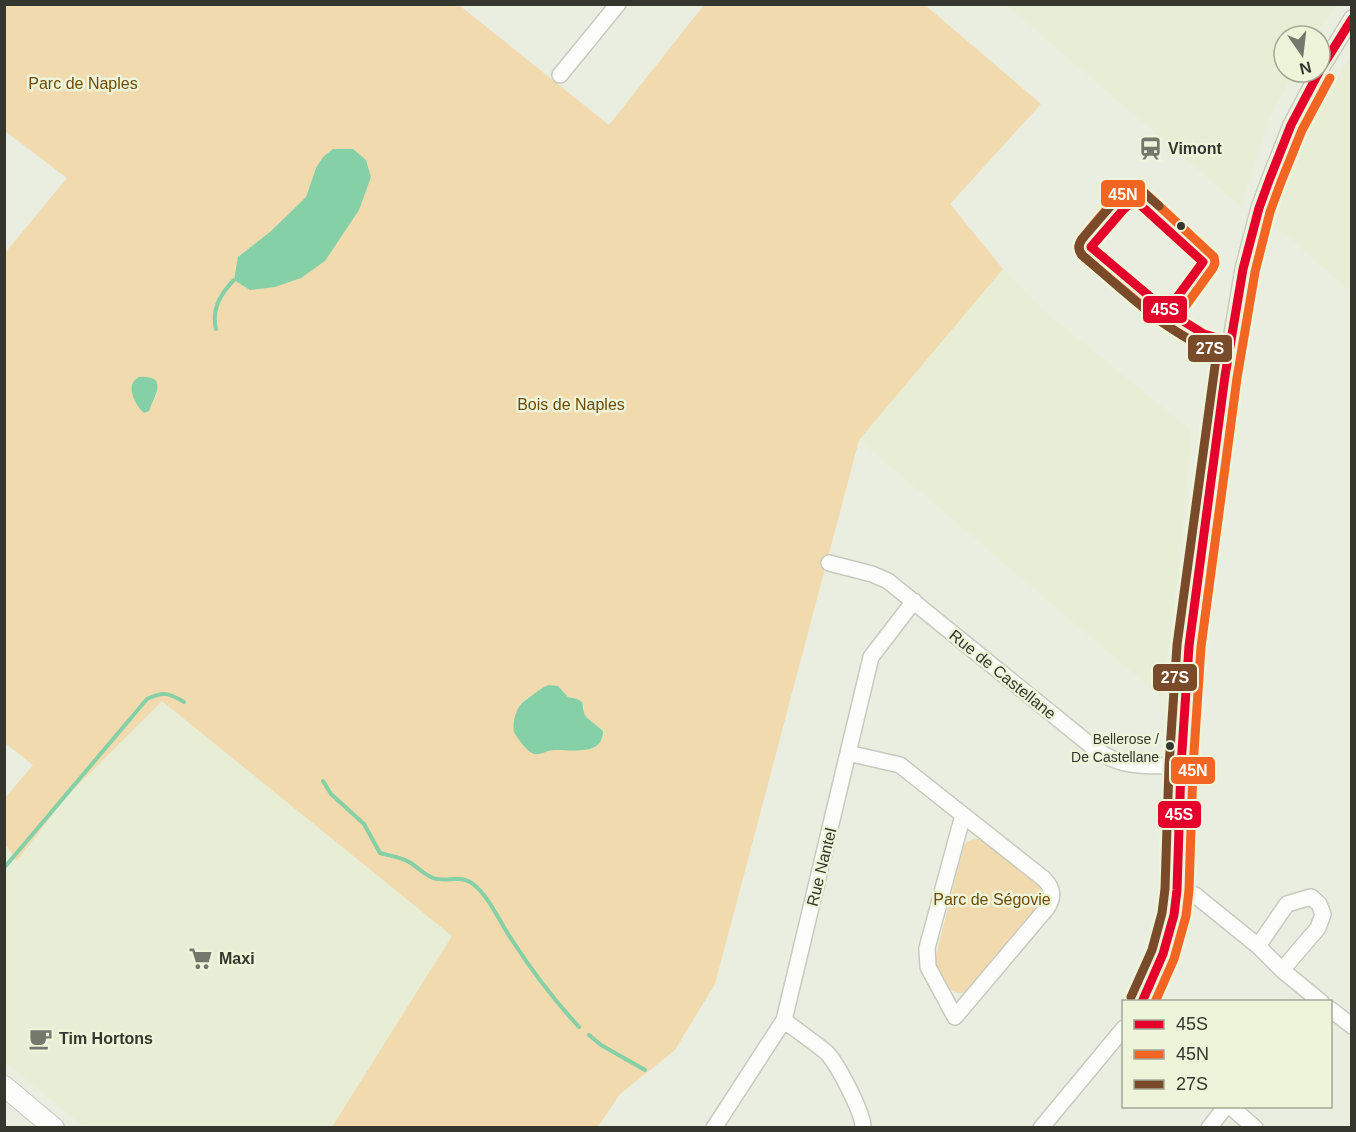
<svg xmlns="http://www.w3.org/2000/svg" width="1356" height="1132" viewBox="0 0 1356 1132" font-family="Arial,sans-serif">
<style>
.built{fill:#e8eed6}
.green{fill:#f1daad;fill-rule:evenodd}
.water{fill:#86d0a8}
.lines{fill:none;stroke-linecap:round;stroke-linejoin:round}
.stream{stroke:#86d0a8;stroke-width:4}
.minor-casing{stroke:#c7cabf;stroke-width:18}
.major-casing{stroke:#c7cabf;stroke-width:22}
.minor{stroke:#fcfcfa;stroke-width:15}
.major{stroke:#fcfcfa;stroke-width:20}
.bus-1-casing{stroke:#edf4da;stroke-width:14}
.bus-2-casing{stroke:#edf4da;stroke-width:14}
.bus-3-casing{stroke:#edf4da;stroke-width:14}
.bus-1{stroke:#e4002b;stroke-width:9}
.bus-2{stroke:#f26522;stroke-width:9}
.bus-3{stroke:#7a4b2a;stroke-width:9}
.bus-dot{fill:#35372e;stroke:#edf4da;stroke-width:2}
.labels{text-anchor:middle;stroke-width:5;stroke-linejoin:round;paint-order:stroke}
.bus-label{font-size:14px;fill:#35372e;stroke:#edf4da;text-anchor:end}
.park-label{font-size:16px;fill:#6f4c02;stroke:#edf4da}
.poi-label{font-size:16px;font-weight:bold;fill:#35372e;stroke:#edf4da;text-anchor:start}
.street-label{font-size:16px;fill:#35372e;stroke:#edf4da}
.line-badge{stroke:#edf4da;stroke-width:2}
.badge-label{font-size:16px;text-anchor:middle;font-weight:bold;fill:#fff}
</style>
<rect width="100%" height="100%" fill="#eaeee0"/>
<!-- built -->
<path class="built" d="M1006,5H1338L1313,36H1284V72H1294L1269,119L1240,206Z
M1351,57V292L1271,222L1319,101Z
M1003,269L1043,310L1191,430L1181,550L1162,698L859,440Z
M162,701L452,936L332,1127H84L5,1062L4,844L17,861L66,797Z"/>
<!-- green -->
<path class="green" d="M5,4L459,5L609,125L704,5H925L1041,104L950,204L1003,269L859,440L715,984L675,1050L620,1094L598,1127H332L452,936L162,701L66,797L17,861L5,844V798L33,765L5,743V253L67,178L5,131ZM316,168L325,261L238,257L271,231L306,197ZM139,377H150L157,394C152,401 152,411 144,413L141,411ZM541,688L572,698L577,699L584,707V713L586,717L603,731C603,759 568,747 551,750C547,751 542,753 537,754L523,701L537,693Z
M974,839H979L984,841L1039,885L1043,895L1039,905L970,991C949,1001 938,975 935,959L964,845L968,841Z"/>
<!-- water -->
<path class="water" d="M333,149H353L366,160L371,177L359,210L325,261L301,278L275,287L250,290L234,280L238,257L271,231L306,197L316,168L323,157Z
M139,377C169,375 155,395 149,411L144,413C135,405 124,384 139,377Z
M549,685L558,686L568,697L577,699L582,702L584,713L586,717L603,731C603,757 571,749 554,750C547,750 539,757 532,753C528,751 525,747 522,744C519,740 516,736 514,732C512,723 516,708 523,702C526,699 531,697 534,694C540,690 542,687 549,685Z"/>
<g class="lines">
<!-- stream -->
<path class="stream" d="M216,329C211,309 221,293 234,280
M323,781L331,794L364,824L380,853C390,856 402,857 411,863C418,868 425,875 433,878C447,883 460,874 473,884C489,896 500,923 512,940C532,971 554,1000 579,1027
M4,868L147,699C164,691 169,693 184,702
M589,1035L601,1045L645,1070"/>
<defs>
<path id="minor" d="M1320,70L1352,18
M560,75L618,4
M829,563L872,574L888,581L1094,748C1123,770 1147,765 1181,766
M848,753L900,765L1044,879C1053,888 1054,897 1047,908L955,1017L928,967L927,948L963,815
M1177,890L1187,892L1195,895L1258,946L1282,970L1321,1002
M1258,946L1287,904L1311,897L1319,904L1323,914L1318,928L1282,970
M1142,1002L1163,954L1174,915L1177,890L1181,766L1189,646L1225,376L1243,269L1259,208L1270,178L1291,125L1319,72
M1330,1009L1352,1026
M784,1020C797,1031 813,1041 826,1052C836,1061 864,1114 863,1128
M1230,1106L1255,1128
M714,1128L784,1020L871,657L914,601
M1041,1128L1124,1028
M1209,1128L1226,1106"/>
<path id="major" d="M4,1086L54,1128"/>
</defs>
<!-- minor casing -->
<use href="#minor" class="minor-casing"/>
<!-- major casing -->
<use href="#major" class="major-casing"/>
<!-- minor -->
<use href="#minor" class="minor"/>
<!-- major -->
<use href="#major" class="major"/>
<defs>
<path id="bus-1" d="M1320,70L1352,19
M1132,202H1137L1203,262L1167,311L1091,247L1123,210Z
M1167,311L1204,334L1230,342
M1142,1002L1163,954L1174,915L1177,890L1181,766L1189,646L1225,376L1243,269L1259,208L1270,178L1291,125L1319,72"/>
<path id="bus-2" d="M1159,320L1083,256C1078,251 1078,245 1082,239C1093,226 1111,201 1125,192C1131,188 1138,190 1144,192L1214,257L1215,263L1213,268L1184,308
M1160,321L1198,345L1227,354
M1155,1002L1174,959L1186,916L1189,890L1193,767L1201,647L1237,378L1255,272L1270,212L1281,182L1302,130L1330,78"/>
<path id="bus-3" d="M1131,997L1152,950L1162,913L1165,889L1169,766L1177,645L1217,351C1172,339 1119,286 1083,256C1078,251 1078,245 1082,239L1114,202L1127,191L1137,190L1142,191L1159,206"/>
</defs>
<!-- bus-1 casing -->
<use href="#bus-1" class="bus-1-casing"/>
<!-- bus-2 casing -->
<use href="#bus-2" class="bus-2-casing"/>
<!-- bus-3 casing -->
<use href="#bus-3" class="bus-3-casing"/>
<!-- bus-1 -->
<use href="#bus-1" class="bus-1"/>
<!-- bus-2 -->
<use href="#bus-2" class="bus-2"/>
<!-- bus-3 -->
<use href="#bus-3" class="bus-3"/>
</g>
<!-- icons -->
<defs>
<symbol id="station-bare" viewBox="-9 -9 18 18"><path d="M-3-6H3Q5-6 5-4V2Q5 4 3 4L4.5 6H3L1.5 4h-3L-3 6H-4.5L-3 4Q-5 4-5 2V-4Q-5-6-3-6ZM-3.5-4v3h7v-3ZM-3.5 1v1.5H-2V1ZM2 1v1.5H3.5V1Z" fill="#74776c" stroke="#edf4da" stroke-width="2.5" paint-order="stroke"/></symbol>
<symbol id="supermarket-bare" viewBox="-9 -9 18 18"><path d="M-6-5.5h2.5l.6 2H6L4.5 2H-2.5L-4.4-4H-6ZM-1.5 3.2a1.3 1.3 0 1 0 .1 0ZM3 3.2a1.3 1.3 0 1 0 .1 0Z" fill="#74776c" stroke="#edf4da" stroke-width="2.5" paint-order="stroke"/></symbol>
<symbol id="cafe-bare" viewBox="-9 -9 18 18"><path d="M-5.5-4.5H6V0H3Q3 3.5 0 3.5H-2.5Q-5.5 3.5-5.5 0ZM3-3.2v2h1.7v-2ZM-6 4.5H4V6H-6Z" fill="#74776c" stroke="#edf4da" stroke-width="2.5" paint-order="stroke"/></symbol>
</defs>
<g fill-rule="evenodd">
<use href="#station-bare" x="1134" y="132" width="33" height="33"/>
<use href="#supermarket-bare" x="184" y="942" width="33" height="33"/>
<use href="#cafe-bare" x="24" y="1022" width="33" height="33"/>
</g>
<!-- markers -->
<g class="bus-dot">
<circle cx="1181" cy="226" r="5"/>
<circle cx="1170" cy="746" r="5"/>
</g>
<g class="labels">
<!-- bus labels -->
<g class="bus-label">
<text x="1159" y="744">Bellerose /<tspan x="1159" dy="18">De Castellane</tspan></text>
</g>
<!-- park labels -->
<g class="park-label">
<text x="83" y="89">Parc de Naples</text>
<text x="571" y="410">Bois de Naples</text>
<text x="992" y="905">Parc de Ségovie</text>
</g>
<!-- poi labels -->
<g class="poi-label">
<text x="1168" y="154">Vimont</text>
<text x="219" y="964">Maxi</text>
<text x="59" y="1044">Tim Hortons</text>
</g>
<!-- street labels -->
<g class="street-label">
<text transform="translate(1003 674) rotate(39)" y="6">Rue de Castellane</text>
<text transform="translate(821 867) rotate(-76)" y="6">Rue Nantel</text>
</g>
</g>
<g class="line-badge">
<rect x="1100" y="179" width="46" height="29" rx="6" fill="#f26522"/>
<rect x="1142" y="295" width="46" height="29" rx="6" fill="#e4002b"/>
<rect x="1187" y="334" width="46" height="29" rx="6" fill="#7a4b2a"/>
<rect x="1152" y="663" width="46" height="29" rx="6" fill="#7a4b2a"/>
<rect x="1170" y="756" width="46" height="29" rx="6" fill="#f26522"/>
<rect x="1157" y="800" width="45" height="29" rx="6" fill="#e4002b"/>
</g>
<g class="badge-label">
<text x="1123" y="200">45N</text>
<text x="1165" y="315">45S</text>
<text x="1210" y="354">27S</text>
<text x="1175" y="683">27S</text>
<text x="1193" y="776">45N</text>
<text x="1179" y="820">45S</text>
</g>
<!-- border -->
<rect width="1356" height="1132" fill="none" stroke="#35372e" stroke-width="12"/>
<!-- legend -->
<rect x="1122" y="1000" width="210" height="108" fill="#edf4da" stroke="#a3a895" stroke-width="1.5"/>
<rect x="1134" y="1020" width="30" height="9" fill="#e4002b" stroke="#a3a895" stroke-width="1.5"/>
<text x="1176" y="1030" font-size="18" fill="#35372e">45S</text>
<rect x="1134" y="1050" width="30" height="9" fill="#f26522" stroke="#a3a895" stroke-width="1.5"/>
<text x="1176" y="1060" font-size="18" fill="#35372e">45N</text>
<rect x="1134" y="1080" width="30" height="9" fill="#7a4b2a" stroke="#a3a895" stroke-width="1.5"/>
<text x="1176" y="1090" font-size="18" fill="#35372e">27S</text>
<!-- north arrow -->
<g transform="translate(1302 54) rotate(166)"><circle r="28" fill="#edf4da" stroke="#a3a895" stroke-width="1.5"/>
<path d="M0-4.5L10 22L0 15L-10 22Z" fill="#74776c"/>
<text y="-9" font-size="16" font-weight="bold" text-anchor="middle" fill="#35372e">N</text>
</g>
</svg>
